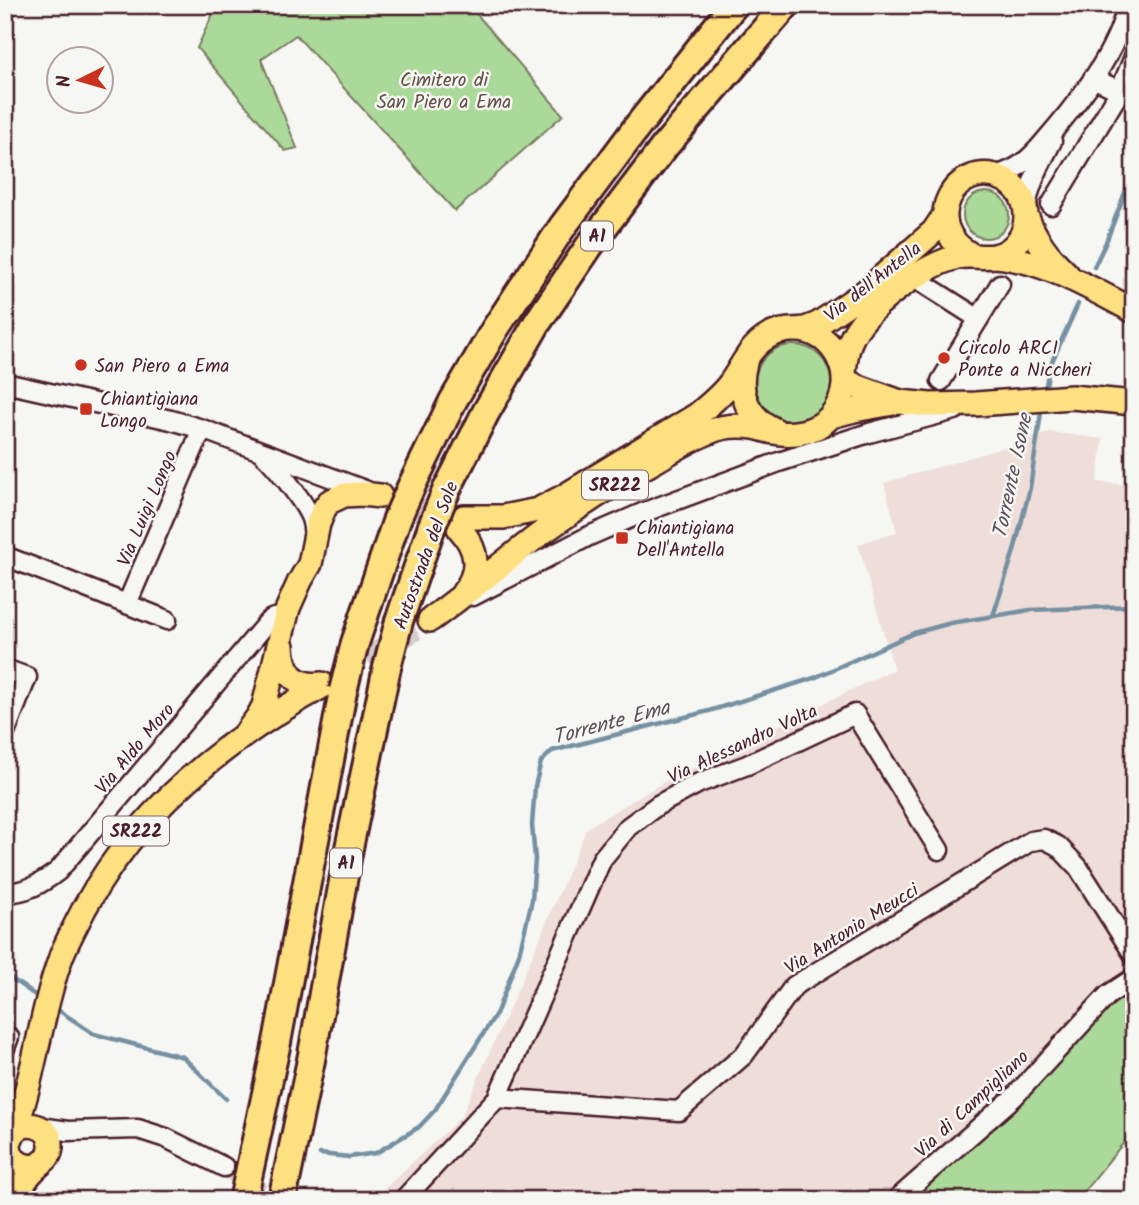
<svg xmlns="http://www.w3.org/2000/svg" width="1139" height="1205" viewBox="0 0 1139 1205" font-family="Kalam,sans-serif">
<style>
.built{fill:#eeddd8}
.green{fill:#abd999;stroke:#7a7c62;stroke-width:2}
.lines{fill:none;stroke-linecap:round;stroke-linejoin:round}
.stream{stroke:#7490a2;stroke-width:4.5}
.minor-tunnel{stroke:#d4cbca;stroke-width:18;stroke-dasharray:18 9;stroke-linecap:butt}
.major-tunnel{stroke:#d4cbca;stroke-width:23;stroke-dasharray:23 11;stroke-linecap:butt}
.minor-casing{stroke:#4a1f2b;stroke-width:23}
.major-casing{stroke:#4a1f2b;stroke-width:28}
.highway-casing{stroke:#4a1f2b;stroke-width:32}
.minor{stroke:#f6f6f2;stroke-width:18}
.major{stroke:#fde080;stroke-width:23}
.highway{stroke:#fde080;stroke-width:26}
.highway-bridge-casing{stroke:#4a1f2b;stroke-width:32;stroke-linecap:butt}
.highway-bridge{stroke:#fde080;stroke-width:26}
.poi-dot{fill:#c8321e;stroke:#f6f6f2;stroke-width:2.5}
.labels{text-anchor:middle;stroke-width:5;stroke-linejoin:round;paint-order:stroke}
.shield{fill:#f6f6f2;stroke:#7e6067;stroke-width:2}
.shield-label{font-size:18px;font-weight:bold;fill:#4a1f2b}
.park-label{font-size:19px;fill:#624e46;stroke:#f6f6f2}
.street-label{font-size:19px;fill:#4a1f2b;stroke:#f6f6f2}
.poi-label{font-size:19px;fill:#4a1f2b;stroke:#f6f6f2;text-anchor:start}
.water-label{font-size:21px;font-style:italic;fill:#5c4e5c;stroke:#f6f6f2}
</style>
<rect width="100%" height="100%" fill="#f6f6f2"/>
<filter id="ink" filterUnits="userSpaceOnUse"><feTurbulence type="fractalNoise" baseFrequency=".0143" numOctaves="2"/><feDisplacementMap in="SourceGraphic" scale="14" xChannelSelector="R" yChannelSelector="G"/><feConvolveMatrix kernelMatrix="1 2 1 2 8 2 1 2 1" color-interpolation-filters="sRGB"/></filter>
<g filter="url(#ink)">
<!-- built -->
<path class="built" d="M1049,432L1103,439L1097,482L1134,486V981L1099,995L933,1155L876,1200H378L379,1194L461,1117L524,975L587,828L662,783L894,669L858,544L897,532L884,483L1026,441Z"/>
<!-- green -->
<path class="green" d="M217,5H469L563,115L455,211L296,35L261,59L297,148L285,151L197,48Z
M963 215a23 23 0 1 1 46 0a23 23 0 1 1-46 0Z
M755 383a38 38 0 1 1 76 0a38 38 0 1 1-76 0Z
M1134,978V1130L1077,1200H896Z"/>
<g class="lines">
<!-- stream -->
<path class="stream" d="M1094,267L1106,242L1134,169
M1045,391L1049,368L1078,304
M993,616L1014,551L1030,488L1042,406
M5,974L42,1000
M55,1008L94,1034L183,1057L226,1099
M320,1154L349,1157L376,1153L419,1127L435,1110L497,1012L519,954L532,900L535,859L532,825L535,786L541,762L552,751L709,711L814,678L914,633L951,623L1030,610L1134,606"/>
<!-- minor-tunnel -->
<path class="minor-tunnel" d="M224,1167L275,1200"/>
<!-- major-tunnel -->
<path class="major-tunnel" d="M387,498L447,520L459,528
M338,677L430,620"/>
<defs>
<path id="minor" d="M1120,91L1134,57
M995,176C1005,173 1016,169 1024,162C1034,155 1042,144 1050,135C1080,100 1118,51 1127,5
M1051,205L1120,91L1093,78
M1026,213C1027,187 1041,164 1052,141
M913,277L979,319
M941,381L1000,284
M5,383L171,420L202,429L367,491
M264,455C276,465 302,500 309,514C313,521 313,529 314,536
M5,556L167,620
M473,596L589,536L642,513L779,462L869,433L955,410
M127,604L202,429
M5,669L27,677L5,733
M5,893C27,892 41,884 58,871L266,624C270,619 274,616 281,619L283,623
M5,1048L9,1037
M497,1098L602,859L628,827L658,805L699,783L747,765L855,714L939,850
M40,1127L68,1131L138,1129L166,1138L224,1167
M403,1200L497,1098L679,1111L744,1055L794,986L1031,841L1044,839L1058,846L1078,867L1134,955
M896,1200L1014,1097L1108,995L1134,978"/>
<path id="major" d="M1026,215C1035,239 1048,256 1067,274
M995,256C1044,260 1090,288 1134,311
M796,330L805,329L818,324L865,292L934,231L944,216
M745,363C737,392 747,418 775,430
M844,373C845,363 846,352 850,342C864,308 922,266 957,257C975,253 992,262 1009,250C1034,232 1031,192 1003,179C956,157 916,226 973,256
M844,380L856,386L900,402L930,405L976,404L1072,397L1134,403
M831,416L854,410L899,402
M459,528C478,549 481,571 463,593
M430,620C469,592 505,560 543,532C579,506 617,482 655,461C672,451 689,440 707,433C721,426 738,425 754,427C761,428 767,431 774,432C793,436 815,432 829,418C837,409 843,398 844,385C845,367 837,350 823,339C802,324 772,328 755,347C744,358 738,374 728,386C719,397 708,406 697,415L563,497L538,510L503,517H464
M282,646C283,672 294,687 322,684
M248,730L258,717L264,706L288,608L300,581L310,564L318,524L324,509L329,502L344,495L362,494L380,496
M14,1132C35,1075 40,1014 61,957C67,941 76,925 84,909C137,811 225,740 321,687
M16,1200C20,1189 27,1176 36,1168C43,1161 50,1159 51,1147C53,1125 20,1116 11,1138C3,1156 21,1169 37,1166"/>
<path id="highway" d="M411,487L453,401L495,329L563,226L637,127L734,5
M446,491L486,412L537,323L590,245L665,146L786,5
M399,621L432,526
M355,643L397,519
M277,1042L343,691
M282,1200L311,1060L349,848L387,667"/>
</defs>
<!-- minor casing -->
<use href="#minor" class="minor-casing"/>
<!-- major casing -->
<use href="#major" class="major-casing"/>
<!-- highway casing -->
<use href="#highway" class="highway-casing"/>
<!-- minor -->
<use href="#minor" class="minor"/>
<!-- major -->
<use href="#major" class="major"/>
<!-- highway -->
<use href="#highway" class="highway"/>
<defs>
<path id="highway-bridge" d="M397,519L411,487
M432,526L446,491
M387,667L399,621
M343,691L355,643
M244,1196L277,1042"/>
</defs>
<!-- highway-bridge casing -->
<use href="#highway-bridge" class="highway-bridge-casing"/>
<!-- highway-bridge -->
<use href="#highway-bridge" class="highway-bridge"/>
</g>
</g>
<!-- markers -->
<g class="poi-dot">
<circle cx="944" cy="358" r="7"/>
<circle cx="81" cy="365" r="7"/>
<rect x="79" y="402" width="14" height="14" rx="3.5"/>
<rect x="615" y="531" width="14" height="14" rx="3.5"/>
</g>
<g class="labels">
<!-- shield labels -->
<g class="shield">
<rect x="581" y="221.5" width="32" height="29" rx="5"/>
<rect x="582" y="470.5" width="66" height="29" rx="5"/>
<rect x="103" y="816.5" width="66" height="29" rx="5"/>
<rect x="330" y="848.5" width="32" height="29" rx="5"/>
</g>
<g class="shield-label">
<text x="597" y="242">A1</text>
<text x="615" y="491">SR222</text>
<text x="136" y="837">SR222</text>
<text x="346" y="869">A1</text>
</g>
<!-- park labels -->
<g class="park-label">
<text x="444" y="86">Cimitero di<tspan x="444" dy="22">San Piero a Ema</tspan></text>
</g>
<!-- street labels -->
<g class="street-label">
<text transform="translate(872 281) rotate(-38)" y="7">Via dell'Antella</text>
<text transform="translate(146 508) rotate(-67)" y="7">Via Luigi Longo</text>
<text transform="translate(425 555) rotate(-70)" y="7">Autostrada del Sole</text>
<text transform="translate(742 743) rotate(-25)" y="7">Via Alessandro Volta</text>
<text transform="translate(134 748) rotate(-50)" y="7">Via Aldo Moro</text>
<text transform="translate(851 928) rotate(-32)" y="7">Via Antonio Meucci</text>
<text transform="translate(971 1103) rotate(-43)" y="7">Via di Campigliano</text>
</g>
<!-- poi labels -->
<g class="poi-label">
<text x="958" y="354">Circolo ARCI<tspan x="958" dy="22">Ponte a Niccheri</tspan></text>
<text x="95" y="372">San Piero a Ema</text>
<text x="100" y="405">Chiantigiana<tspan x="100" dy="22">Longo</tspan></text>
<text x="636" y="534">Chiantigiana<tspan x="636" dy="22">Dell'Antella</tspan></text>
</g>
<!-- water labels -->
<g class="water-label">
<text transform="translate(1012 476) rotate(-78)" y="7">Torrente Isone</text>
<text transform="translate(611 722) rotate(-15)" y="7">Torrente Ema</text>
</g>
</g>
<!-- margin -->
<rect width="1139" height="1205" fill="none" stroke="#f6f6f2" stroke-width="28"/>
<rect x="14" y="14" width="1111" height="1177" fill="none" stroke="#4a1f2b" stroke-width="2.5" filter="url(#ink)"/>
<!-- north arrow -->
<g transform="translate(80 80) rotate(265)"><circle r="33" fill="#f6f6f2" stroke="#b1a0a2" stroke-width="2"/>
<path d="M0-5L12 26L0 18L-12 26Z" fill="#c8321e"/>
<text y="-10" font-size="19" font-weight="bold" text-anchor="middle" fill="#4a1f2b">N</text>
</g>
</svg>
